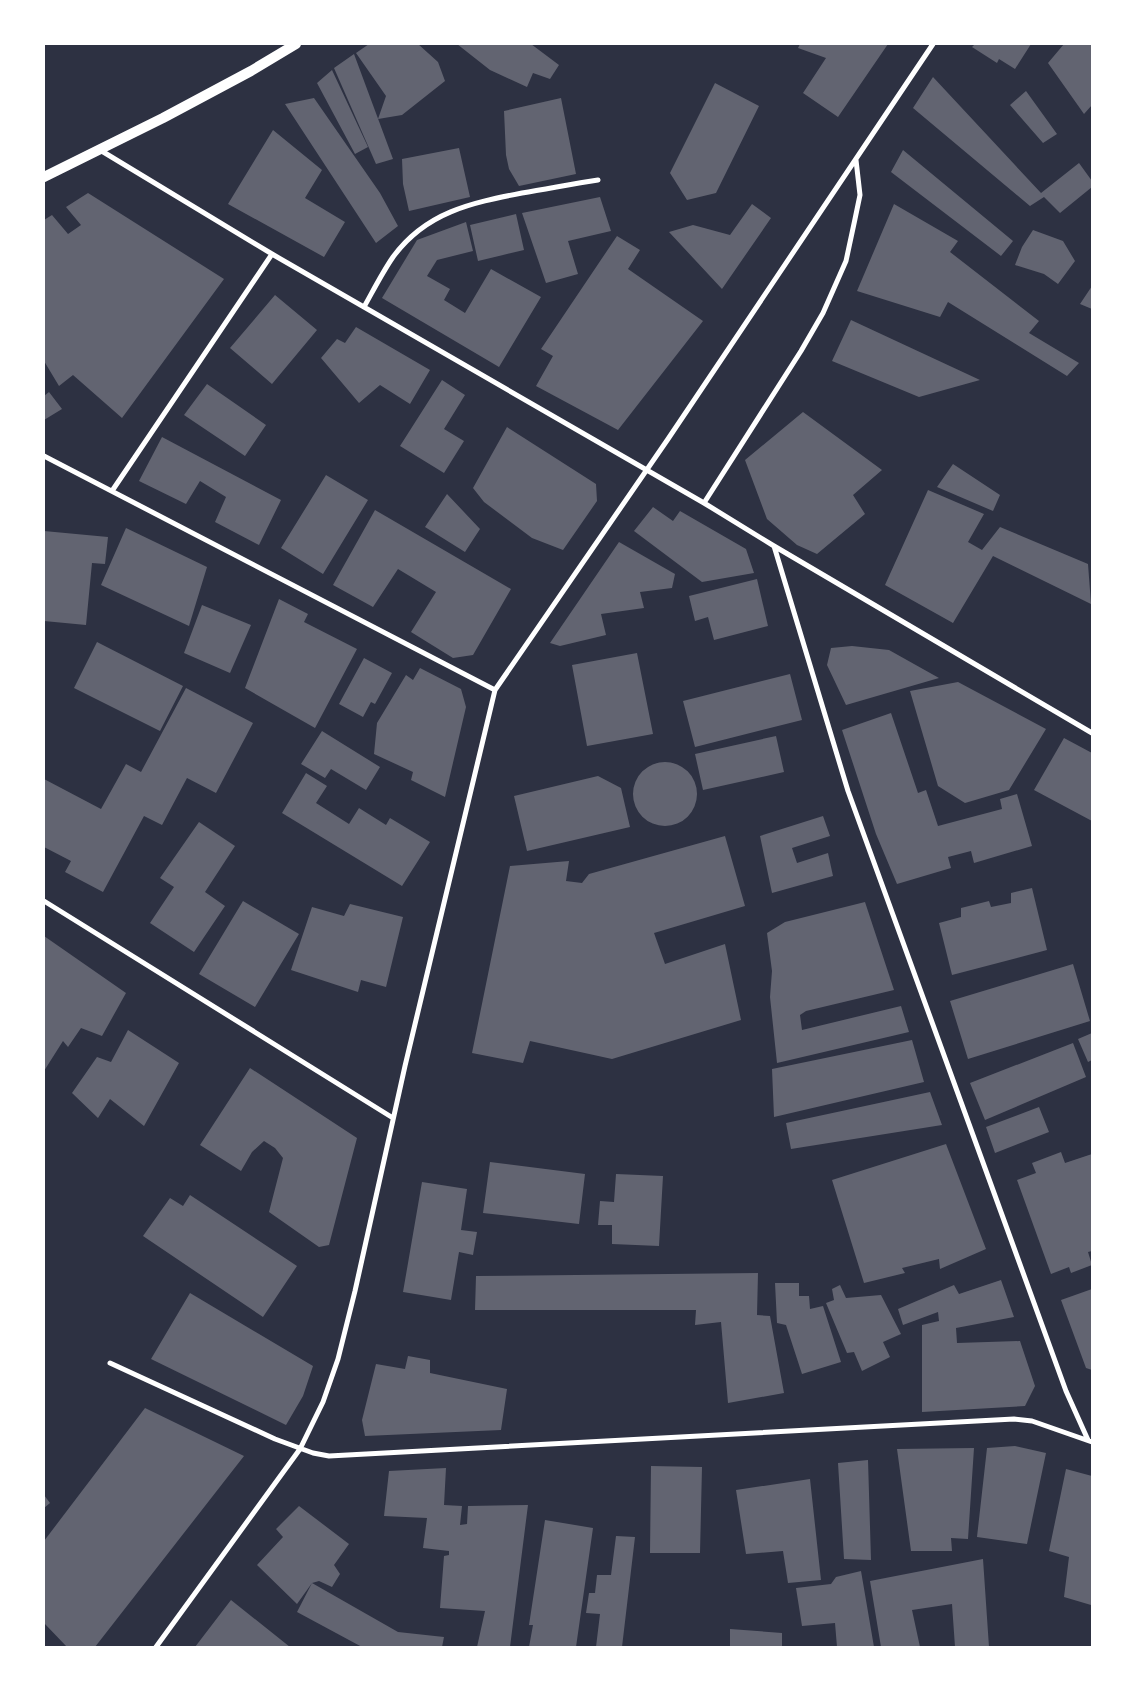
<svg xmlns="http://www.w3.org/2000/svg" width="1136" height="1691" viewBox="0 0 1136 1691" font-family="Figtree,sans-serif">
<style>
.building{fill:#626471}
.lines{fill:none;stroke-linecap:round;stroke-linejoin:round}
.minor{stroke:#fff;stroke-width:5}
.secondary{stroke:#fff;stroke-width:10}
</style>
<rect width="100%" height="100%" fill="#2d3142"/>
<!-- building -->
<path class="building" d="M369,44H418L438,62L445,81L402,115L378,119L386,96L356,53Z
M457,44H531L559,65L550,79L533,73L527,87L490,70Z
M800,44H888L838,117L803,93L826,58L798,48Z
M975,44H1031L1015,69L999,59L997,63L972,47Z
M1064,44H1092V105L1084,114L1048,63Z
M354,54L393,159L376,164L334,68Z
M332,70L368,147L355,154L317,83Z
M933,77L1041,193L1079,163L1092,181V187L1060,213L1044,197L1030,206L913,108Z
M715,83L759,106L716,193L687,200L670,173Z
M1026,91L1057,134L1043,143L1010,105Z
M314,98L380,193L398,226L376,243L285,104Z
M561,98L576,174L519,186L509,169L506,155L504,111Z
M273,130L322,170L305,198L345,222L324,257L228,204Z
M459,148L470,197L409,211L403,184L402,159Z
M903,150L1013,241L1001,256L891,172Z
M88,193L224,279L122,418L73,375L59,386L44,361V220L52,215L68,234L81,225L66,207Z
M600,197L611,231L568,241L578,274L546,283L522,213Z
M752,204L771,218L722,289L669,232L693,225L730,235Z
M894,204L958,241L950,252L1039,321L1029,333L1079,363L1067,376L948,302L940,317L857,291Z
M516,214L524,250L478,261L470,225Z
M466,222L473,251L437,260L427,276L450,289L444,300L465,313L491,269L541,297L499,367L382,298L417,240Z
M1033,230L1063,241L1075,261L1058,284L1044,274L1015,265L1022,247Z
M617,236L640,250L628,269L703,321L618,430L536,386L553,356L541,349Z
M1092,286V309L1080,304Z
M275,295L317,330L272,384L230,348Z
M851,320L980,380L919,397L832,361Z
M356,327L430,370L410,404L380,385L359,403L321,358L337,339L345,343Z
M442,380L465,395L444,429L464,441L444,473L400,446Z
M207,384L266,425L245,456L184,415Z
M49,392L62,409L44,420V396Z
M803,412L882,470L853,495L865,514L817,554L797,545L767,519L745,460Z
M507,427L596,484L597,501L563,550L532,538L484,502L473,488Z
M162,437L281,500L259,545L215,522L226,497L200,481L186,504L139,481Z
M953,464L1000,495L993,511L937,487Z
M326,475L368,500L323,574L281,548Z
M928,490L984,514L968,542L982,550L1000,527L1088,564L1091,604L993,556L953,623L885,585Z
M447,494L480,529L465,552L425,527Z
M653,507L673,521L680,511L746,549L754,573L702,582L634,531Z
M375,510L511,589L473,655L453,658L411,632L436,592L398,569L373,607L333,585Z
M126,528L207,567L189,626L101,585Z
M44,531L108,537L105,564L92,563L86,625L44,621Z
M619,542L675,574L672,588L640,592L644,608L601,614L606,635L560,646L550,643Z
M757,579L768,626L714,640L708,617L695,621L689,596Z
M279,599L308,614L304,622L357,649L315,728L245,688Z
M202,605L251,625L230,673L184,653Z
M97,642L183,686L160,731L74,688Z
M852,646L889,650L939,678L846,705L827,665L831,648Z
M637,653L653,734L587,746L572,665Z
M364,658L392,673L375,704L371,702L363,717L339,704Z
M420,668L461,689L466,707L445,797L411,780L413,772L374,754L377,723L406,675L413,680Z
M790,674L802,720L695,747L683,701Z
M958,682L1046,729L1009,790L965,803L938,786L910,691Z
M186,688L253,723L216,793L187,778L162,825L144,816L103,892L65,872L71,861L44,847V779L101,809L126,764L141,772Z
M891,713L918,793L926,790L938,826L1002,809L1000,799L1017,794L1032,846L974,863L971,851L948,857L951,868L897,884L876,834L842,730Z
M322,731L380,767L366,790L331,769L325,778L301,764Z
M776,736L784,772L703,790L695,754Z
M1064,738L1092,753V821L1034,790Z
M633 794a32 32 0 1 1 64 0a32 32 0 1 1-64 0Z
M306,773L327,786L316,803L349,824L359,808L386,825L390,818L430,842L402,886L282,813Z
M598,776L621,788L630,827L527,851L514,796Z
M823,816L830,836L792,848L797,863L828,853L833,876L772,893L760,836Z
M199,822L235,846L205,892L225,906L194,952L150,923L174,887L160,878Z
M725,836L745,906L654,933L665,964L725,944L741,1020L612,1059L530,1041L523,1063L472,1053L510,866L569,861L566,881L582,883L589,874Z
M1032,888L1047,950L952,975L939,923L961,917V908L989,901L991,907L1011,903V893Z
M243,901L299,934L255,1007L199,974Z
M865,902L894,990L806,1011L800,1015L802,1030L901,1006L909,1032L777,1063L770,997L772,971L767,933L785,922Z
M350,904L403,917L386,987L361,980L358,992L291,970L312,907L344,916Z
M44,936L126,993L102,1036L81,1028L68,1047L63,1041L44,1071Z
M1073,964L1090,1021L968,1059L950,1001Z
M128,1030L179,1063L144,1126L110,1099L98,1118L72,1093L97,1057L111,1062Z
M1092,1033V1060L1088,1062L1078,1039Z
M912,1040L924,1082L774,1117L772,1069Z
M1073,1043L1086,1077L985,1120L970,1083Z
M250,1068L357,1138L329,1245L319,1247L269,1212L283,1158L275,1148L264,1141L252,1152L241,1171L200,1145Z
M930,1092L942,1125L791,1149L786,1123Z
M1039,1107L1049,1132L995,1153L986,1127Z
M946,1144L986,1249L940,1269L939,1259L902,1268L905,1273L864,1283L832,1180Z
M1061,1152L1065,1163L1092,1154V1251L1088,1252L1092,1265L1071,1273L1069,1267L1051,1274L1017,1180L1036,1173L1032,1163Z
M490,1162L585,1174L579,1224L483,1213Z
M616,1174L663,1176L659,1246L612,1244V1225H598L600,1201L614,1202Z
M422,1182L467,1189L461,1230L477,1232L473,1255L459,1252L451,1300L403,1292Z
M190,1195L297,1266L263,1317L143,1236L170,1198L183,1206Z
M758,1273L757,1315L770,1316L784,1393L728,1403L721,1322L695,1325L696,1310H475L476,1276Z
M1001,1280L1014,1317L956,1328L957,1343L1020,1341L1035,1386L1025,1406L922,1412V1325L939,1321L938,1312L903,1325L898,1309L954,1285L959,1294Z
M775,1283H799V1296H809L810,1309L823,1306L841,1362L802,1374L786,1325L777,1323Z
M840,1285L846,1298L881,1295L901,1334L883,1342L890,1357L862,1371L854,1352L847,1353L826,1303L834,1300L832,1289Z
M1092,1289V1370L1086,1368L1061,1300Z
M190,1293L313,1366L303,1396L286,1425L151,1359Z
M408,1356L430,1360V1373L507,1389L501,1430L365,1436L362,1420L376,1364L405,1369Z
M145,1408L244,1456L95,1647H67L44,1623V1541Z
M1015,1446L1046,1453L1027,1544L977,1537L987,1448Z
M974,1448L968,1539L951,1538L952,1551H911L897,1449Z
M868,1460L871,1560L844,1559L838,1463Z
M651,1466L702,1467L700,1553H650Z
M446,1468L444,1505L462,1506L460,1525L467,1524L468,1506L528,1505L510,1647H477L485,1611L440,1608L444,1556L449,1555V1551L423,1548L427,1518L384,1516L389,1471Z
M1066,1469L1092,1476V1595L1091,1605L1064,1597L1069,1557L1049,1551Z
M810,1479L821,1580L788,1583L783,1551L746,1554L736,1490Z
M44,1495L50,1503L44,1508Z
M299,1506L349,1544L334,1565L340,1574L332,1587L319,1581L312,1583L297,1604L257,1565L283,1537L276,1529Z
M545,1520L593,1528L576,1647H529L533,1625H529Z
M616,1536L635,1537L622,1647H596L600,1614L586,1613L589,1593H595L597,1575H611Z
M983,1559L989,1647H955L952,1604L912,1610L920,1647H881L870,1581Z
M861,1571L874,1647H837L835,1623L802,1626L796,1588L831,1584L836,1577Z
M312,1583L398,1632L444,1637L442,1647H362L297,1612Z
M231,1600L290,1647H195Z
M730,1629L782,1633V1647H730Z"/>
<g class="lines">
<!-- minor -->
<path class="minor" d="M100,150L272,254L704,503L774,546L1092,733
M364,307C373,291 382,273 393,257C426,212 471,203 522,193C547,189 572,184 598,180
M44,456L495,690
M112,491L272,254
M704,503L801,351L823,313L846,261L855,219L860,195L856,160
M774,546L848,791L1066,1391L1088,1440
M44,901L393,1118
M110,1363L275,1439L313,1453L329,1456L1014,1419L1032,1421L1092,1442
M156,1647L300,1449L323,1402L338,1359L355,1291L405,1066L495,690L668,439L933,44"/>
<!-- secondary -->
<path class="secondary" d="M44,177L163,118L251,71L296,44"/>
</g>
<!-- border -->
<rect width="1136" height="1691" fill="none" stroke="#ffffff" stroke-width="90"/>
</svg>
